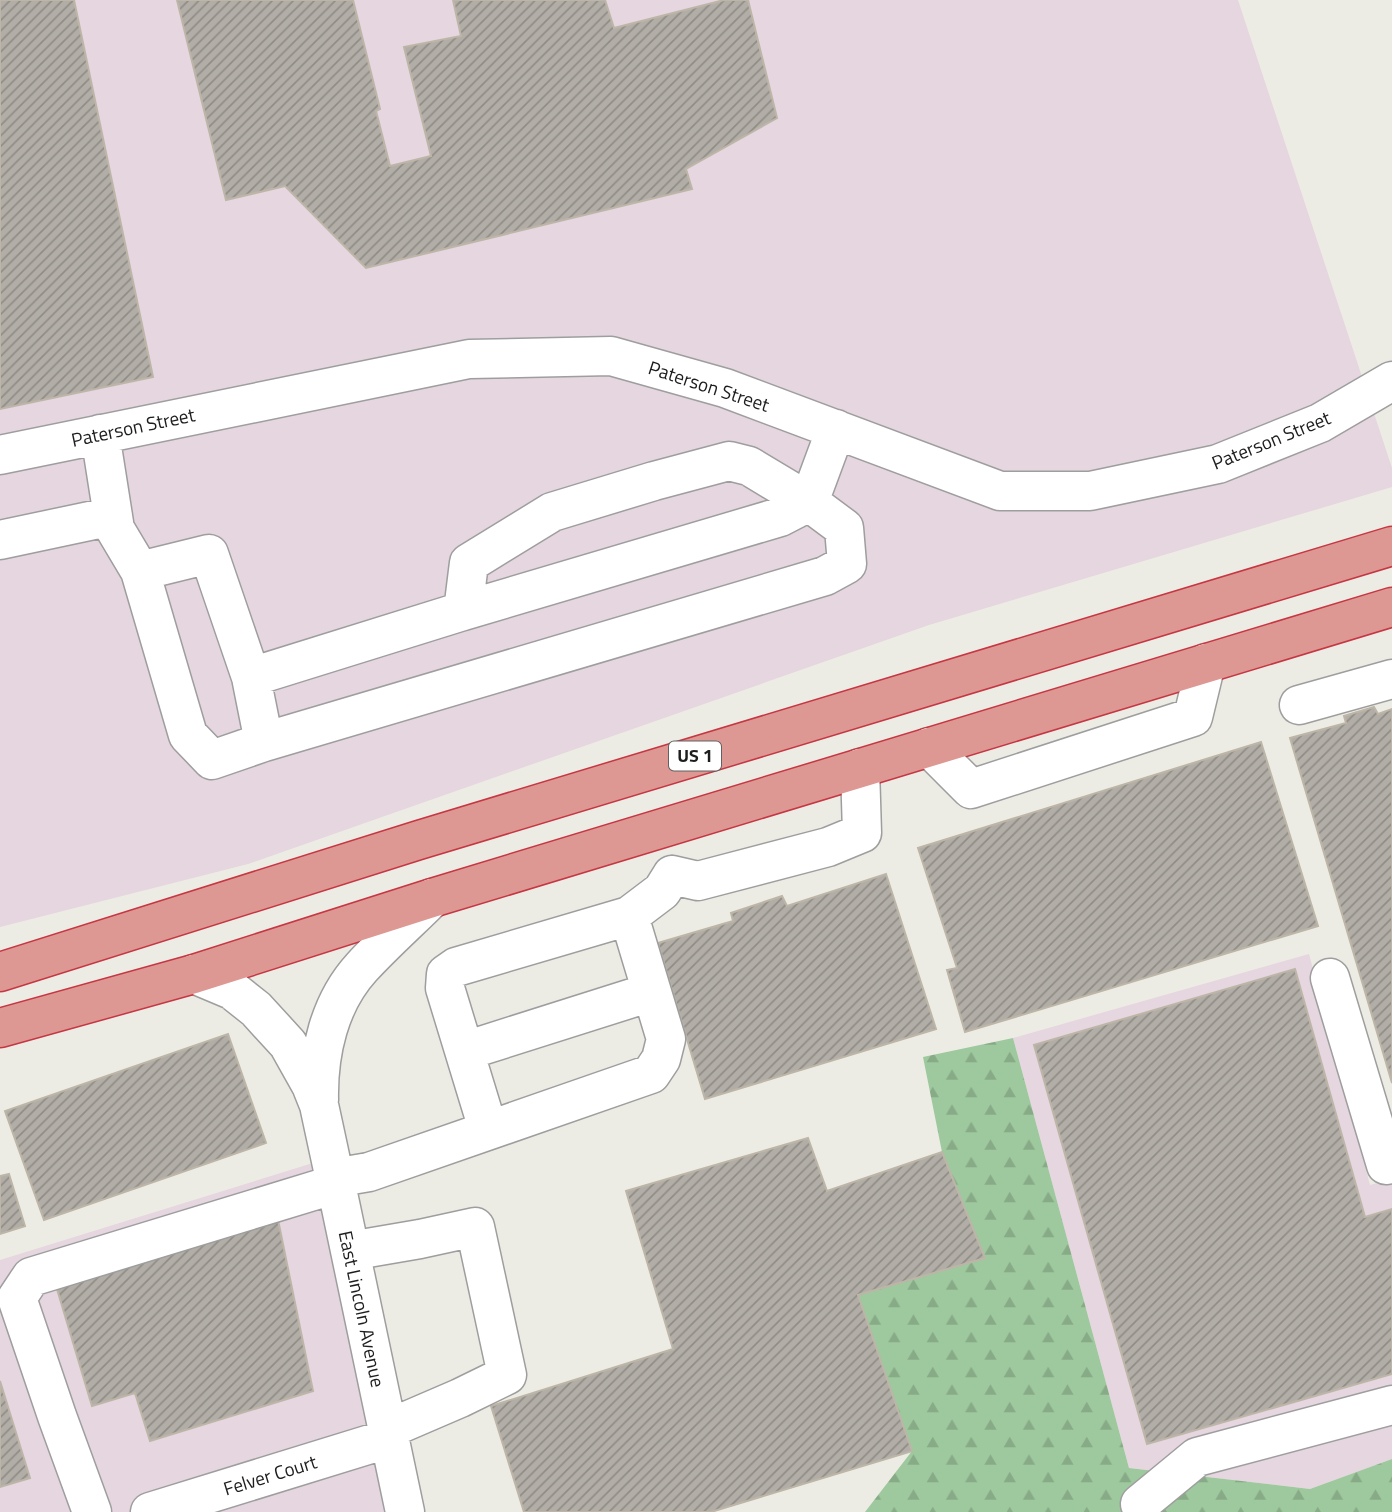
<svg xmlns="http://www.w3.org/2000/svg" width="1392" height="1512" viewBox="0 0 1392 1512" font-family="'Titillium Web',sans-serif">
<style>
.industrial{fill:#e5d6df}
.forest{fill:url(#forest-firs)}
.building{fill:url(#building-hatch);stroke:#bdb6a8;stroke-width:2}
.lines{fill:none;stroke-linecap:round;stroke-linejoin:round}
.minor-casing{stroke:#9e9e9e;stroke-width:41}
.highway-casing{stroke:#c63643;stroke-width:41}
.minor{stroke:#fff;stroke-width:38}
.highway{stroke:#dd9893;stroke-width:38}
.labels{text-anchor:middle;stroke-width:7;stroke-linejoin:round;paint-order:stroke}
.shield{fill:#fff;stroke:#616161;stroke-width:2}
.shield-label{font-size:18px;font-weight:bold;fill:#1d1d1d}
.street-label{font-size:19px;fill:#1d1d1d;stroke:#fff}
</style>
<defs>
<pattern id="forest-firs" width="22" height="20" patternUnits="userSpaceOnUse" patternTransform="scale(1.75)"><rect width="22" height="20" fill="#9ec89d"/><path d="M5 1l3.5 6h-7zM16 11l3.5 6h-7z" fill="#88ab87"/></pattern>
<pattern id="building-hatch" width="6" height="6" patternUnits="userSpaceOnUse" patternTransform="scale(1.75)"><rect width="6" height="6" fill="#b2aea7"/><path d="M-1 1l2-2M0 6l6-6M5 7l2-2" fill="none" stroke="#908d87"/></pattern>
</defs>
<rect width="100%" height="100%" fill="#edece4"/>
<!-- industrial -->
<path class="industrial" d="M0,0H1238L1392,468V487L929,625L248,864L0,927Z
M1309,954L1370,1185L1392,1179V1459L1310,1489L1129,1468L1013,1038Z
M342,1154L411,1512H0V1260Z"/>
<!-- forest -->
<path class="forest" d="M1013,1038L1129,1468L1310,1489L1392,1459V1512H865L912,1451L858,1295L985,1258L942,1152L923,1057Z"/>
<!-- building -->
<path class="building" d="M0,0H74L153,377L0,409Z
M177,0H353L380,109L376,111L390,166L431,156L404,47L461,36L453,0H605L614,28L724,0H748L777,118L686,169L692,189L366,268L285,186L226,200Z
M1374,707L1378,714L1392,709V1083L1290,738L1346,723L1344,716Z
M1261,742L1318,926L965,1032L947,970L957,968L918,848Z
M886,874L936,1029L705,1099L658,943L733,921L731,913L782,896L787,906Z
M1295,969L1365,1217L1392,1209V1374L1147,1444L1034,1045Z
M228,1034L266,1143L44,1220L5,1111Z
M808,1138L827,1191L942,1152L985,1258L858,1295L912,1451L711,1512H524L491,1406L673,1349L626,1191Z
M9,1174L25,1226L0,1234V1176Z
M276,1210L313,1391L150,1441L135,1393L92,1406L54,1279Z
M0,1381L30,1478L0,1487Z"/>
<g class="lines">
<defs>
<path id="minor" d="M100,434L115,529L140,571
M0,455L469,359L611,356L725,388L1000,491H1090L1218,464L1320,423L1392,381
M729,461L749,466L809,502L844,528L847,564L825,576L264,742L212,760L188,735L140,571L209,554L251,677L463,611L469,563L552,512L654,481Z
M0,540L113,516
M463,611L780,517L809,502L836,429
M251,677L264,742
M1299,705L1392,679
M929,747L971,789L1193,717L1206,663
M672,875L698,881L828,847L862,833L860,768
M194,974L232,990L256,1009L288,1044L311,1085L319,1105L336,1184L405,1512
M1330,978L1386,1165L1392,1164
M465,1051L651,992
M319,1100C318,1053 329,1003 362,967C384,943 409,921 432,898
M488,1129L445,988L446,974L456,967L629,916L662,891L672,875
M334,1178L369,1172L651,1074L661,1059L666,1039L629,916
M350,1251L420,1239L475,1227L507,1375L460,1398L388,1429
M1140,1504L1197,1457L1392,1405
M92,1512L57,1416L17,1298L31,1277L336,1184
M150,1512L390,1438"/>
<path id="highway" d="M0,972L419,840L1392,546
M0,1028L194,974L432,898L1392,607"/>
</defs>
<!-- minor casing -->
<use href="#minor" class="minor-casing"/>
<!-- highway casing -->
<use href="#highway" class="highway-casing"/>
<!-- minor -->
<use href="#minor" class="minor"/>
<!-- highway -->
<use href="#highway" class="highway"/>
</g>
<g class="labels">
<!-- shield labels -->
<rect class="shield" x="669" y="741.5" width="52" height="29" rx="5"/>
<g class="shield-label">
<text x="695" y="762">US 1</text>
</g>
<!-- street labels -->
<g class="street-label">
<text transform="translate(709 386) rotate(18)" y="7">Paterson Street</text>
<text transform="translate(133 427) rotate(-12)" y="7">Paterson Street</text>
<text transform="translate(1271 440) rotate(-22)" y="7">Paterson Street</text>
<text transform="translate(362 1309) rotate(78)" y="7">East Lincoln Avenue</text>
<text transform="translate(270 1475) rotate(-17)" y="7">Felver Court</text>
</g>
</g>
</svg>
